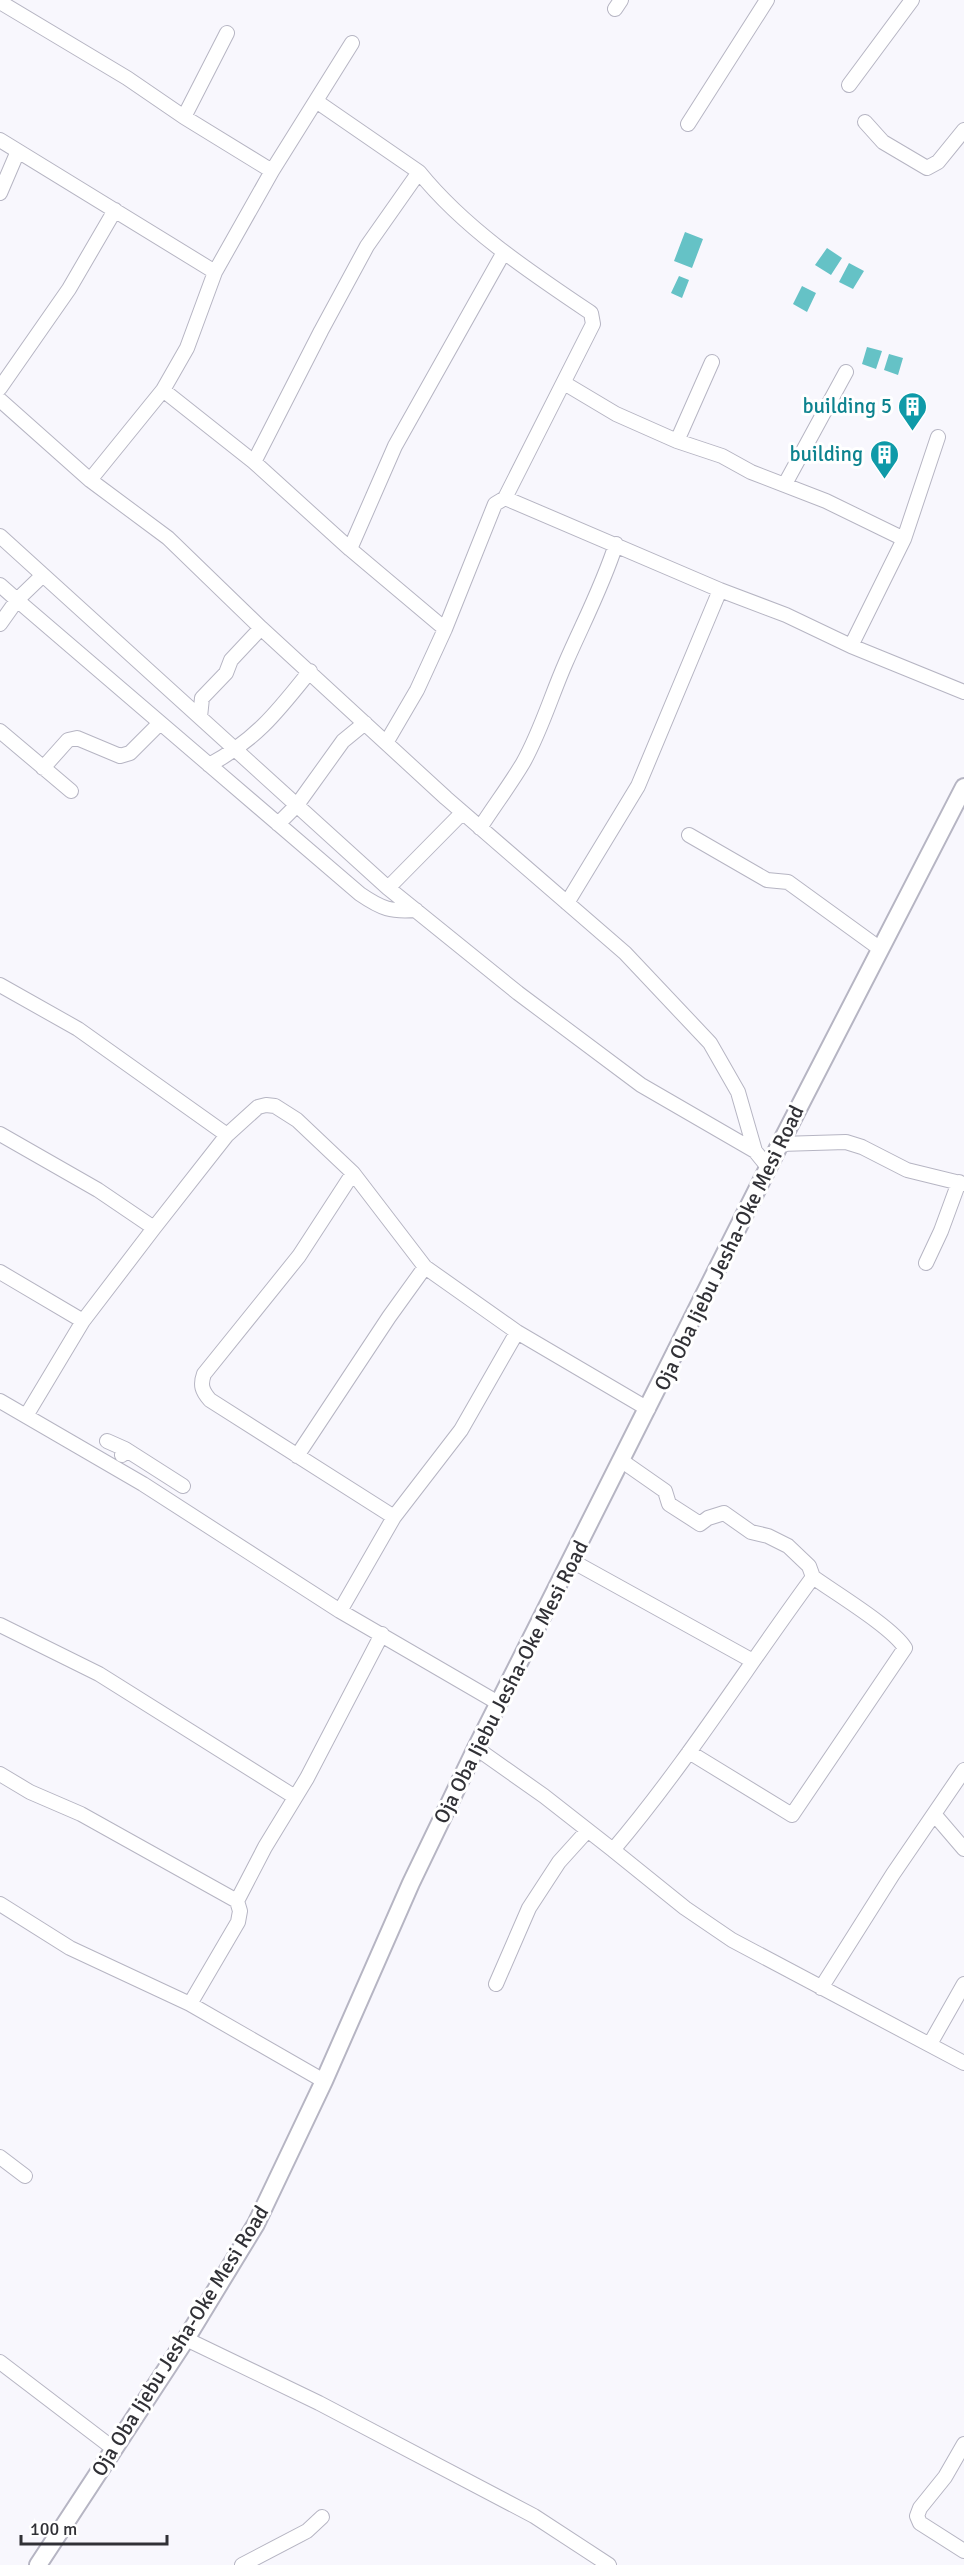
<svg xmlns="http://www.w3.org/2000/svg" width="964" height="2565" viewBox="0 0 964 2565" font-family="Signika,sans-serif">
<style>
.water{fill:#65c2c6}
.lines{fill:none;stroke-linecap:round;stroke-linejoin:round}
.minor-casing{stroke:#b6b5c3;stroke-width:16}
.major-casing{stroke:#b6b5c3;stroke-width:20}
.minor{stroke:#fff;stroke-width:14}
.major{stroke:#fff;stroke-width:16}
.labels{text-anchor:middle;stroke-width:6;stroke-linejoin:round;paint-order:stroke}
.culture-label{font-size:21px;fill:#0d838f;stroke:#fff;text-anchor:end}
.street-label{font-size:21px;fill:#313136;stroke:#fff}
</style>
<rect width="100%" height="100%" fill="#f8f7fd"/>
<!-- water -->
<path class="water" d="M685,232L703,239L692,268L674,261Z
M827,248L842,258L831,275L815,265Z
M849,263L864,271L853,289L839,282Z
M679,276L689,280L682,298L671,293Z
M802,286L816,293L807,312L793,304Z
M867,347L882,351L876,369L862,364Z
M889,354L903,358L898,375L884,370Z"/>
<g class="lines">
<defs>
<path id="minor" d="M0,2L127,78L184,117L272,171
M615,9L621,0
M849,85L912,0
M316,101L419,172C465,229 530,272 591,313L593,324L505,498L495,504L445,629L417,690L386,743
M184,117L227,33
M865,122L883,142L927,168L938,162L964,130
M688,124L767,0
M0,140L215,272
M0,193L18,151
M564,383L616,414L677,441L722,456L751,472L826,501L904,539L851,646
M0,388L69,289L115,210
M163,390L254,462L350,549L445,629
M0,400L90,480L168,538L261,628L446,798L625,953L710,1043L738,1092L755,1151L768,1167
M677,441L712,362
M254,462L321,331L367,246L419,172
M90,480L163,390L187,348L215,272L272,171L352,43
M785,484L846,372
M505,498L720,590L786,615L851,646L964,692
M0,536L388,888L518,993L641,1085L755,1151
M904,539L938,437
M350,549L395,446L504,252
M43,575L17,600L360,894C382,909 391,912 416,910
M0,585L17,600L0,624
M200,717L202,698L226,673L231,660L261,628
M0,731L71,791
M209,765C256,740 278,711 310,671
M43,768L68,740L77,738L120,756L130,753L160,723
M278,824L297,805L343,741L365,723
M480,828C494,806 510,785 523,763C541,731 551,696 566,662C583,623 603,585 616,544
M689,835L767,880L788,882L879,948
M388,888L462,813
M567,903L638,786L720,590
M0,985L78,1029L227,1135
M0,1134L98,1190L154,1228
M780,1144L846,1142L862,1147L907,1170L964,1184
M353,1173L299,1256L204,1374C200,1385 202,1391 210,1400L394,1517
M926,1263L941,1231L959,1182
M0,1272L83,1321
M0,1401L143,1484L340,1611L500,1704
M26,1416L83,1321L154,1228L227,1135L258,1107L266,1105L275,1106L297,1120L353,1173L425,1267L517,1332L648,1409
M107,1441L125,1449L122,1455
M125,1449L183,1486
M297,1456L389,1317L425,1267
M572,1561L751,1660
M340,1611L394,1517L461,1430L517,1332
M0,1625L99,1674L295,1797
M476,1748L544,1796L613,1850C686,1764 746,1668 813,1577L809,1566L788,1546L768,1536L751,1532L724,1513L708,1518L700,1524L669,1504L665,1491L622,1461
M689,1752L792,1815L905,1648C892,1627 835,1593 813,1577
M0,1774L30,1792L81,1814L237,1901
M934,1814L964,1849
M613,1850L685,1908L732,1940L964,2063
M0,1904L70,1948L190,2004L324,2081
M496,1984L529,1908L559,1862L587,1831
M821,1988L893,1874L964,1770
M190,2004L238,1922L240,1911L237,1901L265,1847L307,1778L382,1634
M930,2044L964,1984
M0,2157L25,2176
M186,2339L319,2403L534,2516L609,2565
M0,2362L114,2449
M964,2444L945,2477L920,2508L917,2516L920,2523L964,2551
M242,2565L307,2531L322,2517"/>
<path id="major" d="M38,2565L186,2339L256,2224L324,2081L411,1883L476,1748L780,1144L964,787"/>
</defs>
<!-- minor casing -->
<use href="#minor" class="minor-casing"/>
<!-- major casing -->
<use href="#major" class="major-casing"/>
<!-- minor -->
<use href="#minor" class="minor"/>
<!-- major -->
<use href="#major" class="major"/>
</g>
<!-- icons -->
<defs>
<symbol id="building-pin" viewBox="-11 -11 22 30"><path d="M0 17L-7.5 6A9.5 9.5 0 1 1 7.5 6Z" fill="#0f9aa8" stroke="#fff"/><path d="M-4-6H4V6H1V3H-1V6H-4ZM-2.5-4.3h1.7v1.8h-1.7ZM.8-4.3h1.7v1.8H.8ZM-2.5-1h1.7V.8h-1.7ZM.8-1h1.7V.8H.8Z" fill="#fff"/></symbol>
</defs>
<g fill-rule="evenodd">
<use href="#building-pin" x="896" y="390" width="33" height="45"/>
<use href="#building-pin" x="868" y="438" width="33" height="45"/>
</g>
<g class="labels">
<!-- culture labels -->
<g class="culture-label">
<text x="892" y="413">building 5</text>
<text x="863" y="461">building</text>
</g>
<!-- street labels -->
<g class="street-label">
<text transform="translate(729 1248) rotate(-64)" y="7">Oja Oba Ijebu Jesha-Oke Mesi Road</text>
<text transform="translate(511 1682) rotate(-63)" y="7">Oja Oba Ijebu Jesha-Oke Mesi Road</text>
<text transform="translate(180 2341) rotate(-58)" y="7">Oja Oba Ijebu Jesha-Oke Mesi Road</text>
</g>
</g>
<!-- scale -->
<path d="M21 2535v9h146v-9" fill="none" stroke="#313136" stroke-width="3"/>
<text x="30" y="2535" font-size="18" fill="#313136" stroke="#ffffff" stroke-width="4.5" paint-order="stroke">100 m</text>
</svg>
